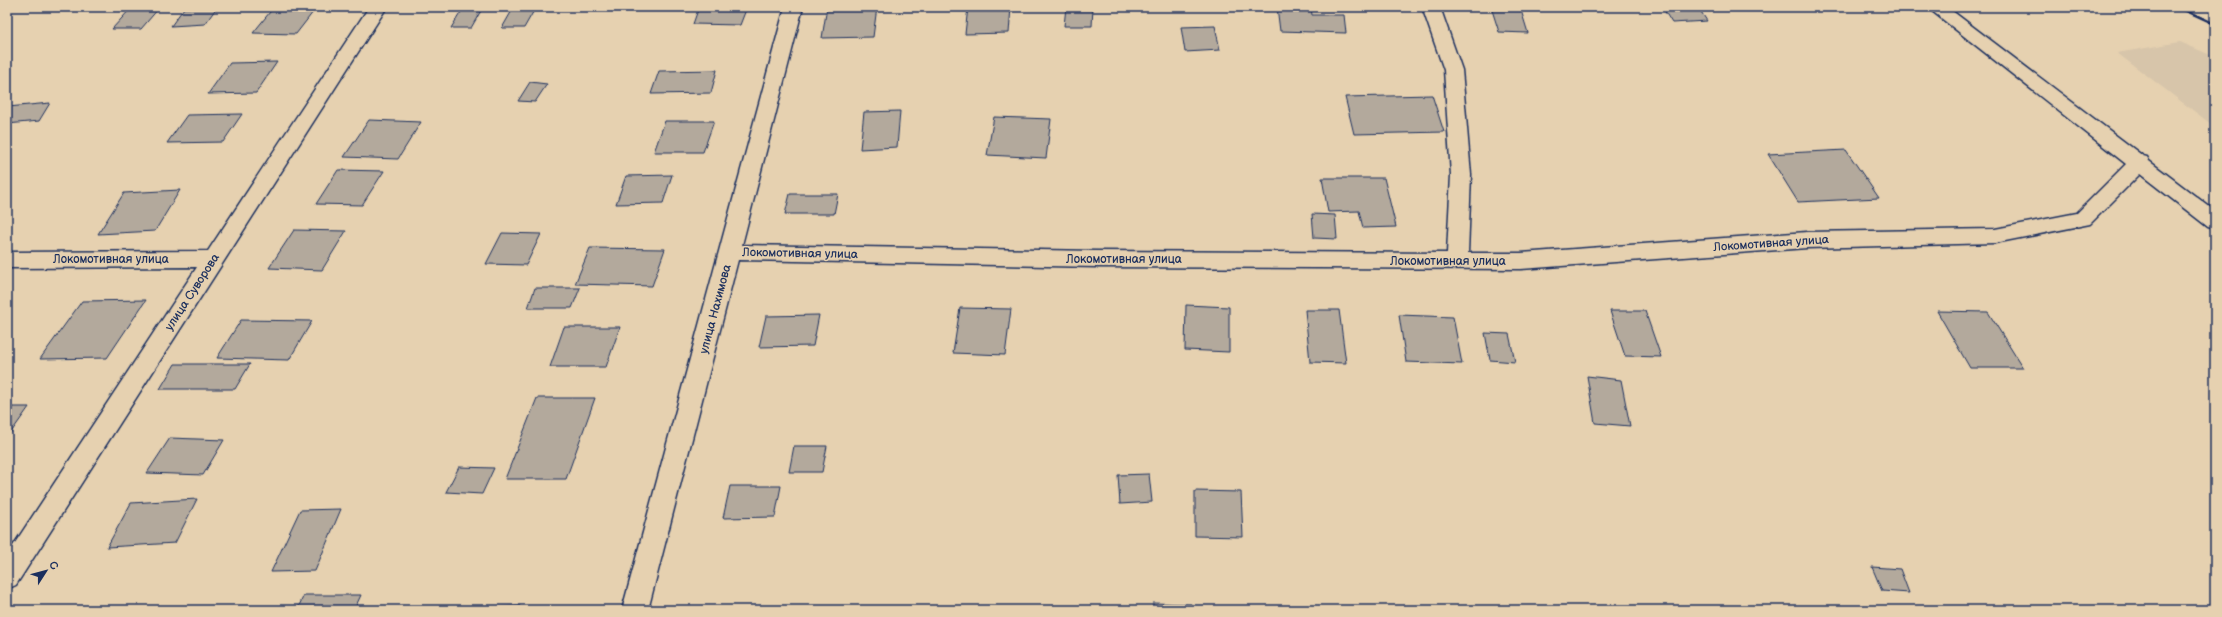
<svg xmlns="http://www.w3.org/2000/svg" width="2222" height="617" viewBox="0 0 2222 617" font-family="'Balsamiq Sans',sans-serif">
<style>
.built{fill:#d7c5aa}
.building{fill:#b3a99c;stroke:#1b2f5e}
.lines{fill:none;stroke-linecap:round;stroke-linejoin:round}
.minor-casing{stroke:#1b2f5e;stroke-width:3}
.minor{fill:#e6d1b0;fill-rule:evenodd}
.rail{stroke:#1b2f5e;stroke-width:2.5}
.labels{text-anchor:middle;stroke-width:3;stroke-linejoin:round;paint-order:stroke}
.street-label{font-size:12px;fill:#1b2f5e;stroke:#e6d1b0}
</style>
<rect width="100%" height="100%" fill="#e6d1b0"/>
<filter id="ink" filterUnits="userSpaceOnUse"><feTurbulence type="fractalNoise" baseFrequency=".025" numOctaves="2"/><feDisplacementMap in="SourceGraphic" scale="8" xChannelSelector="R" yChannelSelector="G"/><feConvolveMatrix kernelMatrix="1 2 1 2 8 2 1 2 1" color-interpolation-filters="sRGB"/></filter>
<g filter="url(#ink)">
<!-- built -->
<path class="built" d="M2180,42L2215,57V127L2117,53Z"/>
<!-- building -->
<path class="building" d="M132,7L159,8L141,29H112Z
M217,7L205,24L171,26L184,8Z
M274,7H317L296,34L253,33Z
M464,7H483L471,28H451Z
M514,7H536L524,28H502Z
M699,7H747L740,25L693,24Z
M827,7H877L873,37L822,38Z
M968,7H1011L1009,33L965,34Z
M1066,7H1093L1092,26H1064Z
M1277,7H1311L1312,15H1344L1346,33L1280,31Z
M1491,7H1520L1528,33L1499,32Z
M1662,7H1698L1707,21L1672,23Z
M1215,26L1220,50L1185,52L1181,27Z
M277,62L256,93L208,94L230,63Z
M717,70L711,93L651,94L659,71Z
M530,82L547,84L535,102L518,101Z
M1432,95L1444,132L1354,134L1345,97Z
M50,103L39,121L7,124L8,107Z
M900,111L897,147L860,149L864,112Z
M242,114L223,142L167,143L187,115Z
M994,117L1051,119L1046,158L987,155Z
M369,120L421,122L398,159L344,157Z
M665,121H714L703,152H654Z
M1846,150L1879,198L1798,202L1768,154Z
M338,170L384,171L362,205L316,204Z
M672,175L663,203L616,204L626,176Z
M1322,178H1384L1396,227L1363,228L1359,211L1328,212Z
M180,190L155,231L98,234L124,193Z
M790,194H838L834,214H785Z
M1312,214L1335,215L1337,239L1314,238Z
M294,230L346,231L322,270L269,268Z
M502,233L541,234L526,265L486,264Z
M590,248L665,249L652,286L575,284Z
M535,288H580L572,308H528Z
M146,300L107,358L40,359L82,301Z
M1186,305L1229,307V352L1185,350Z
M960,308L1011,309L1005,355L953,353Z
M1305,310H1339L1346,363L1310,362Z
M1610,311H1645L1661,357L1625,356Z
M1937,311L1988,312L2023,368H1970Z
M819,315L813,346L759,347L766,316Z
M1399,315L1453,317L1462,364L1406,362Z
M241,320L312,321L289,360L217,358Z
M564,327H620L606,367H550Z
M1485,333L1509,334L1515,362L1490,360Z
M175,364H250L235,389H160Z
M1587,376L1621,380L1630,426L1595,423Z
M537,398H595L566,479H505Z
M7,407H29L7,438Z
M170,438L224,440L203,475L147,473Z
M794,446H827L822,472H789Z
M459,467L494,468L482,494L446,492Z
M1149,474L1152,502L1120,504L1118,475Z
M730,486H781L775,517L723,518Z
M1195,491L1241,492L1243,537L1195,536Z
M197,499L175,543L107,547L131,503Z
M341,509L315,571L271,572L300,510Z
M1872,567L1900,569L1909,593L1882,591Z
M304,595H361L354,610H297Z
M1153,603L1191,604L1192,610H1153Z
M520,606L519,610H471L472,608Z"/>
<g class="lines">
<defs>
<path id="minor" d="M369,7H387L16,585L7,589V555L197,267L7,268V252L208,251Z
M785,7H803L742,245L1096,251L1447,253L1451,175L1444,70L1422,7H1440L1462,70L1471,175L1468,253H1521L1807,232L1995,229L2077,213L2126,164L1927,7H1947L2143,156L2147,157L2149,161L2215,211V229L2208,227L2140,174L2090,224L1995,243L1807,248L1521,269L1096,267L738,260L648,610H622Z"/>
</defs>
<!-- minor casing -->
<use href="#minor" class="minor-casing"/>
<!-- minor -->
<use href="#minor" class="minor"/>
<!-- rail -->
<path class="rail" d="M2178,7L2215,24"/>
</g>
</g>
<g class="labels">
<!-- street labels -->
<g class="street-label">
<text transform="translate(1771 243) rotate(-4)" y="4">Локомотивная улица</text>
<text transform="translate(800 253) rotate(1)" y="4">Локомотивная улица</text>
<text x="111" y="263">Локомотивная улица</text>
<text x="1124" y="263">Локомотивная улица</text>
<text x="1448" y="265">Локомотивная улица</text>
<text transform="translate(192 292) rotate(-57)" y="4">улица Суворова</text>
<text transform="translate(715 309) rotate(-75)" y="4">улица Нахимова</text>
</g>
</g>
<!-- margin -->
<rect width="2222" height="617" fill="none" stroke="#e6d1b0" stroke-width="24"/>
<rect x="12" y="12" width="2198" height="593" fill="none" stroke="#1b2f5e" stroke-width="1.5" filter="url(#ink)"/>
<!-- north arrow -->
<g transform="translate(46 571) rotate(54)" stroke="#e6d1b0" stroke-width="3" paint-order="stroke">
<path d="M0-3L7 15L0 10L-7 15Z" fill="#1b2f5e"/>
<text y="-6" font-size="11" font-weight="bold" text-anchor="middle" fill="#1b2f5e">С</text>
</g>
</svg>
